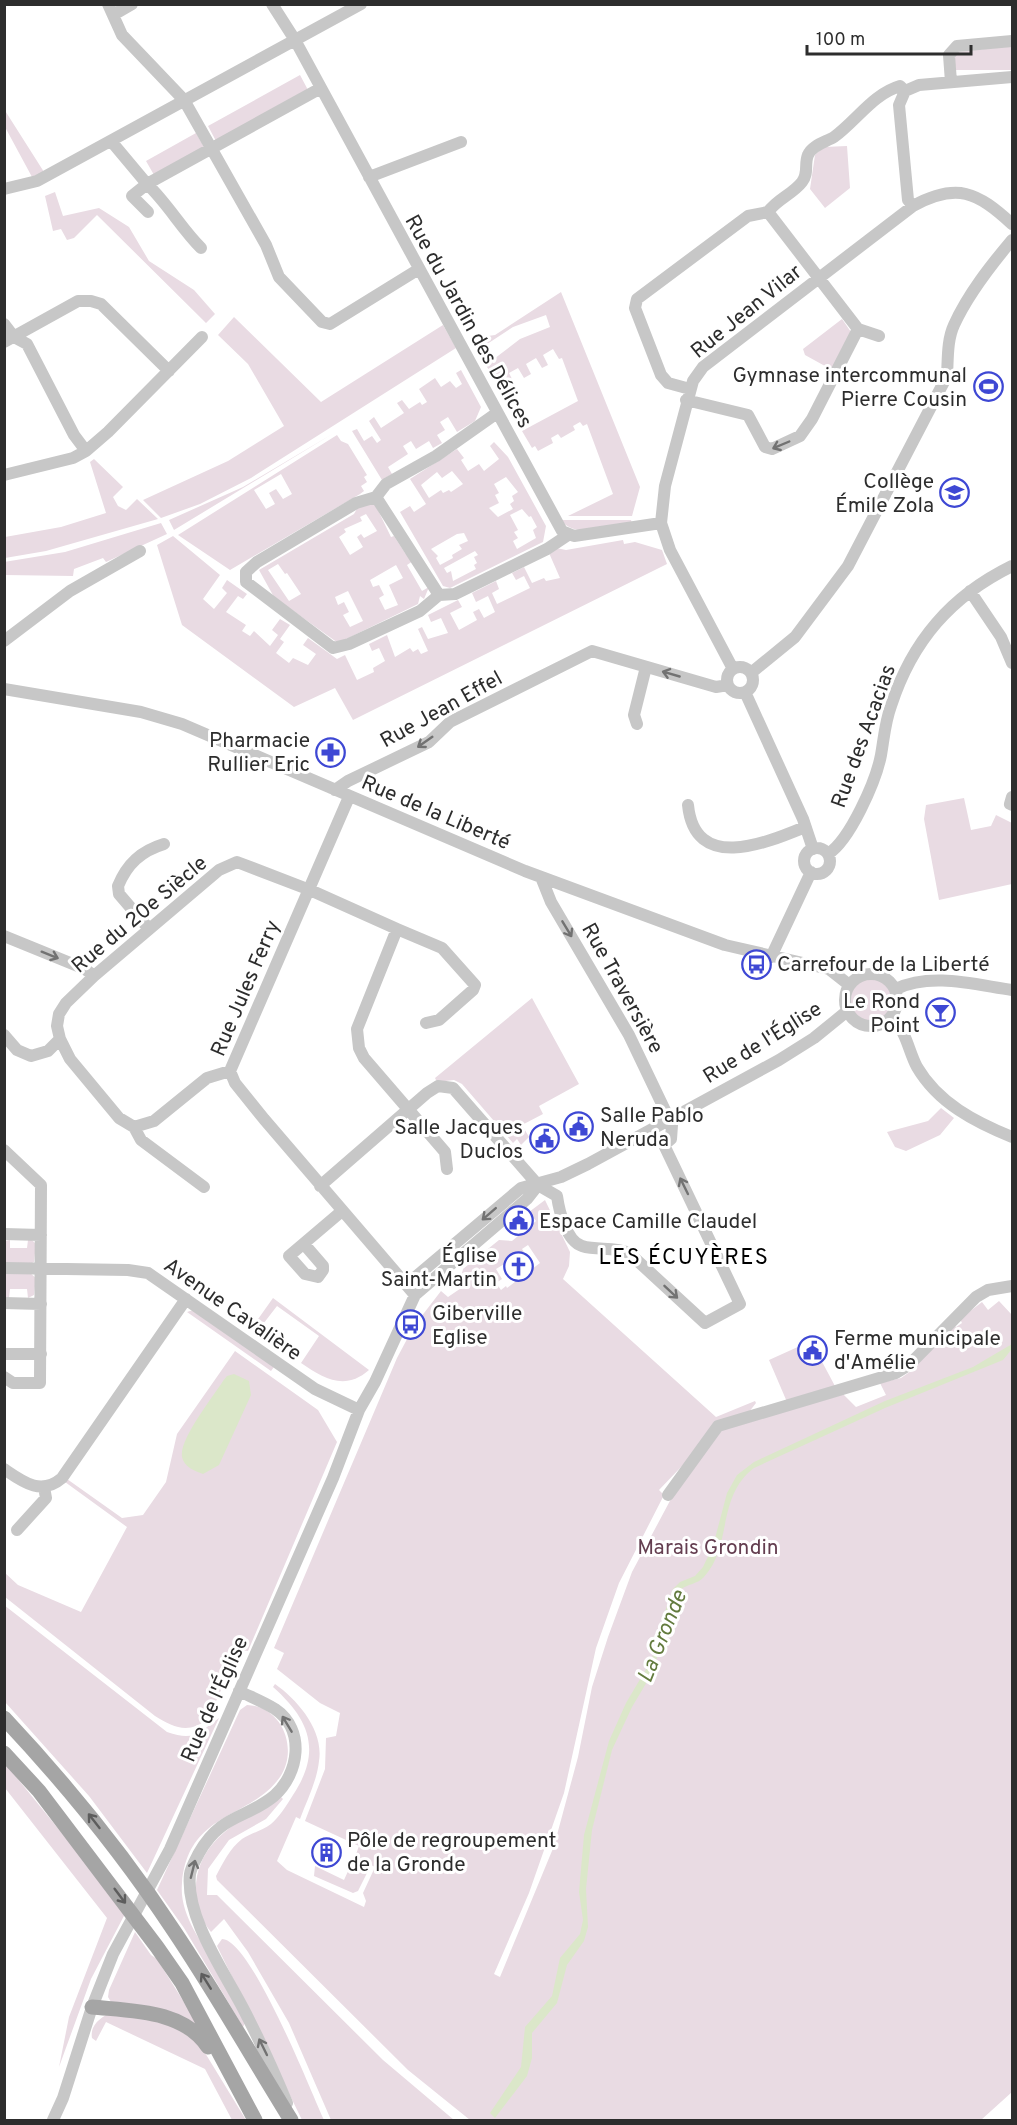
<svg xmlns="http://www.w3.org/2000/svg" width="1017" height="2125" viewBox="0 0 1017 2125" font-family="Overpass,sans-serif">
<style>
.green{fill:#e9dbe3;fill-rule:evenodd}
.water{fill:#dbe7c9}
.lines{fill:none;stroke-linecap:round;stroke-linejoin:round}
.minor{stroke:#c7c7c7;stroke-width:12}
.major{stroke:#a5a5a5;stroke-width:15}
.oneway{stroke:#727272}
.oneway2{stroke:#5d5d5d}
.labels{text-anchor:middle;stroke-width:6;stroke-linejoin:round;paint-order:stroke}
.street-label{font-size:21px;fill:#2d2d2d;stroke:#fff}
.poi-label{font-size:21px;fill:#2d2d2d;stroke:#fff;text-anchor:end}
.park-label{font-size:21px;fill:#643e50;stroke:#fff}
.neighbourhood-label{font-size:22px;letter-spacing:1.5px;fill:#000;stroke:#fff}
.water-label{font-size:22px;font-style:italic;fill:#637b3e;stroke:#fff}
</style>
<rect width="100%" height="100%" fill="#fff"/>
<!-- green -->
<path class="green" d="M1012,46V70H956L953,57L956,52Z
M300,75L308,90L216,141L208,126Z
M4,109L44,172L32,177L5,127Z
M196,133L204,147L154,175L146,161Z
M847,146L850,188L825,208L810,189L815,155L824,147Z
M55,192L63,216L99,208L129,227L149,261L194,290L215,314L206,323L97,215L74,238L67,240L61,229L53,231L45,196Z
M561,292L640,487L632,516H568L613,494L587,424L583,426L580,422L573,426L575,430L561,438L558,434L551,438L553,443L538,451L535,446L532,448L522,431L578,401L562,358L559,359L553,349L543,355L548,365L542,368L536,358L526,364L531,374L524,378L518,368L509,373L514,383L506,388L501,378L495,381L486,365L520,339L550,327L546,315L513,327L478,350L473,343L481,337L495,335Z
M234,317L321,402L443,325L456,348L251,478L200,504L161,518L143,500L228,461L284,426L248,364L218,335Z
M842,319L851,332L834,371L805,355L803,349Z
M461,370L481,407L475,421L457,432L448,417L440,422L445,430L437,435L442,443L433,448L429,441L416,449L411,441L403,446L408,454L388,467L392,474L382,480L352,431L357,429L364,441L372,436L377,443L381,440L369,421L374,417L381,428L404,413L397,403L402,400L409,409L420,402L422,405L427,402L419,389L435,378L441,387L450,381L456,388L462,384L456,373Z
M334,433L174,530L169,520L243,487Z
M337,435L341,441L348,444L367,475L364,477L367,482L361,486L364,491L360,494L230,570L178,535ZM281,474L292,494L283,499L276,489L269,493L275,504L266,509L254,490Z
M494,442L508,457L546,526L543,542L450,588L443,586L400,512L410,506L414,512L426,504L410,479L457,449L464,458L461,460L468,471L479,464L484,471L499,459L490,446ZM452,471L463,484L451,492L449,490L443,493L441,490L429,498L421,485L437,472L442,478ZM506,477L518,492L512,496L514,501L510,504L513,509L498,517L489,508L499,503L495,495L499,493L494,484ZM522,509L529,517L531,516L537,527L533,530L536,538L517,549L513,541L518,538L514,532L518,530L510,515ZM464,533L468,541L459,545L462,549L452,555L453,558L440,565L436,558L438,556L431,549L457,534ZM475,551L478,555L474,557L477,563L474,565L476,569L453,581L451,571L447,573L444,568Z
M94,459L123,487L113,497L118,506L126,510L137,499L158,519L46,551L5,558V537L61,527L106,513L90,462Z
M374,502L391,537L394,536L405,553L413,561L407,565L422,591L429,587L424,599L420,596L418,604L338,643L274,597L259,570L354,514L358,507ZM366,514L377,531L364,538L361,534L357,537L363,547L350,555L339,537L346,532L344,529L362,521L360,517ZM278,564L285,574L287,573L301,594L289,601L268,570ZM396,565L403,578L389,585L398,605L385,610L379,598L384,595L379,585L373,587L370,580ZM348,591L363,621L350,627L343,615L349,612L344,602L338,605L335,597Z
M561,520H631L632,523C611,526 575,540 561,520Z
M161,523L167,534L106,562L103,558L74,569L73,576L5,575L4,562L65,552Z
M173,536L220,575L203,599L214,609L227,593L222,588L227,580L247,594L243,599L238,596L226,612L246,625L242,631L250,636L254,631L270,646L278,635L272,630L280,619L290,625L280,639L284,642L276,653L289,663L293,658L308,665L316,654L303,645L308,638L337,659L345,655L357,680L374,672L373,668L385,661L379,648L372,651L369,644L387,635L395,657L410,648L413,652L418,649L421,654L428,651L418,629L422,627L428,639L448,633L441,618L431,622L428,615L458,600L462,607L450,613L459,630L477,620L473,612L479,609L484,618L495,612L488,596L476,602L472,593L496,581L499,589L492,593L497,604L530,588L524,576L516,580L512,573L524,567L532,583L544,578L546,581L560,578L549,553L556,548L566,550L623,540L624,544L635,542L662,550L667,564L353,720L335,688L294,707L182,625L157,545Z
M964,798L971,830L991,826L996,815L1012,823V884L939,900L924,819L926,805Z
M850 1000a21 21 0 1 1 42 0a21 21 0 1 1-42 0Z
M532,998L579,1084L539,1106L543,1114L522,1125L529,1137L521,1145L517,1139L513,1143L462,1084L454,1080L437,1082L435,1078Z
M941,1108L954,1118L940,1135L906,1151L895,1147L887,1132L928,1121Z
M545,1200L570,1252L569,1266L563,1279L716,1417L755,1401L756,1403L749,1412L726,1420L659,1490L664,1495L619,1583L596,1648L564,1793L529,1893L494,1974L500,1977L554,1846L578,1757L592,1687L608,1637L632,1572L672,1497L716,1432L843,1394L856,1407L886,1395L880,1383L901,1378L911,1371L953,1324L956,1327L962,1323L960,1319L982,1302L988,1310L999,1301L1012,1315V1344L1004,1350L1006,1355L1012,1349V2092L981,2120H470L408,2070L217,1880L216,1876C223,1863 230,1848 242,1839C251,1833 262,1831 271,1824C279,1817 287,1805 293,1795C322,1751 310,1720 273,1687L275,1684C298,1700 324,1731 319,1761C317,1781 307,1800 300,1819L296,1817L277,1861L287,1870L364,1907L366,1901L363,1893L375,1867L371,1865L358,1891L353,1893L314,1876L315,1866L344,1880L349,1869L357,1873L363,1861L355,1857L359,1846L305,1821L325,1769L326,1738L336,1736L340,1713L320,1703L277,1669L284,1653L274,1648L397,1358L414,1326L441,1291L448,1297L470,1282L462,1273L463,1269L499,1240L512,1241L536,1221L529,1212ZM528,1245L540,1263L507,1288L506,1286L501,1290L496,1283L502,1279L496,1269L524,1252L522,1249Z
M31,1239L36,1244L34,1262L30,1264H5V1241L10,1240V1248H27L28,1240Z
M30,1273L36,1278L34,1295L28,1298L27,1289H10L9,1298L5,1297L4,1274Z
M273,1298L369,1370C345,1391 324,1379 301,1363L319,1336L277,1306L260,1328L288,1348L285,1353L251,1329Z
M193,1310L274,1367L271,1371L187,1312Z
M811,1341L836,1388L787,1402L769,1360Z
M235,1351L318,1410L337,1442L248,1651L239,1650L208,1719C189,1734 174,1728 155,1716L5,1597L4,1572L18,1585L81,1612L127,1527L65,1482L67,1479L122,1518L143,1515L166,1482L177,1434Z
M4,1605L167,1732C195,1742 199,1732 219,1718L147,1873L89,1796L5,1702Z
M247,1705C282,1706 299,1749 280,1777C251,1819 188,1811 182,1883C179,1914 201,1941 216,1966C226,1985 235,2004 245,2023L243,2027L184,1928L157,1890L240,1710Z
M4,1762L126,1912L91,1979L59,2067L69,2017L107,1918L5,1788Z
M280,1796L283,1799L266,1819L229,1840L208,1869L207,1895H217L383,2060L454,2120H331L289,2023L248,1952L224,1919L211,1932C202,1921 196,1907 196,1893C194,1841 241,1820 280,1796Z
M135,1932L151,1955L157,1959L197,2023L195,2026L111,2002L108,1997L109,1990Z
M222,1939C251,1939 311,2092 324,2120H302L217,1946Z
M108,2014L166,2022L199,2043L246,2120H232L205,2069L106,2022L96,2041L92,2038C90,2027 98,2019 108,2014Z"/>
<!-- water -->
<path class="water" d="M1012,1344V1349L1003,1360L885,1408L754,1468C716,1497 733,1545 704,1577C698,1584 687,1584 680,1590L663,1632L654,1670L632,1707L612,1750L592,1830L586,1889L588,1927L584,1941L567,1965L557,2003L532,2033V2058L527,2076L495,2118L490,2113L521,2067L525,2027L552,1996L560,1958L580,1934L583,1920L579,1892L584,1835L609,1741L626,1703L652,1659L656,1637L673,1589L680,1582L695,1576L703,1567L713,1546L727,1493L737,1475L754,1462L885,1401L973,1367Z
M234,1374L249,1381L251,1395L219,1465L203,1474C195,1471 184,1467 182,1457C179,1439 213,1397 223,1381L227,1376Z"/>
<g class="lines">
<!-- minor -->
<path class="minor" d="M108,4L122,35L184,100L266,245L279,277L322,322L330,324L419,269
M272,4L295,40L562,531L574,536L661,523
M113,15L132,4
M951,82L949,55L957,46L1012,41
M111,141L147,184L321,88
M369,177L461,142
M4,189L37,181L361,4
M913,206L908,200L899,105L905,91L919,85L1012,77
M148,212L132,196L147,184C168,204 181,228 201,248
M768,212L858,329L879,336
M4,324L14,337L27,344L74,435L86,451L73,458L4,475
M4,342L78,301H91L101,304L169,371
M690,389L668,383L661,375L635,308L637,299L748,216L768,212C777,199 793,194 802,182C809,173 804,164 808,155C812,145 826,142 834,137C857,120 873,94 900,86L905,91
M686,400L748,415L765,447L772,449L800,436L812,419L858,329
M497,413L436,456L386,484L376,497L356,503L257,562L246,572V582L333,648L349,644L420,611L439,595L455,594L547,549L568,535
M86,451L108,432L202,337
M376,497L439,595
M970,591L1001,637L1012,663
M4,641L70,591L140,551
M727 680a13 13 0 1 1 26 0a13 13 0 1 1-26 0Z
M733,669L670,550L661,523L665,486L693,381L703,367L913,206C957,182 977,192 1012,224
M751,673L795,637L848,566L947,376C948,359 947,340 954,325C968,294 991,265 1012,240
M4,689L141,712L182,724L525,871L725,945L829,969L848,984
M745,692L803,819L813,849
M637,724L634,715L646,667
M335,790L348,781L429,742L450,722L592,651L716,687L728,685
M349,797L230,1071L235,1083L264,1119L415,1295
M1012,797L1010,804L1012,805
M688,805C695,873 766,843 805,827
M804 861a13 13 0 1 1 26 0a13 13 0 1 1-26 0Z
M828,854C850,840 876,781 881,755C884,738 885,722 891,706C912,641 951,596 1012,566
M149,929L119,894L118,886C127,864 141,851 164,844
M397,929L442,948L475,985L473,990L439,1020L426,1023
M4,936L85,969L94,976
M771,957L811,872
M845 1000a26 26 0 1 1 52 0a26 26 0 1 1-52 0Z
M896,989C931,972 976,985 1012,990
M892,1018C907,1032 908,1050 917,1067C938,1103 975,1122 1012,1137
M4,1035L17,1050L31,1056L48,1051L60,1039
M230,1071L207,1078L154,1121L134,1127L119,1118L70,1059L60,1039L57,1026L59,1014L66,1003L94,976L219,870L237,862L310,890L397,929L357,1029L359,1048L364,1058L445,1152L447,1169
M134,1127L141,1140L204,1187
M4,1150L41,1185L40,1383H13L4,1377
M320,1186L427,1093L438,1086L453,1088L538,1185L557,1196C559,1210 566,1241 582,1246C597,1251 614,1246 629,1253L705,1323L740,1304L664,1145L671,1139L672,1125L629,1035L551,902L541,877
M4,1234L41,1235
M304,1244L323,1266V1270L318,1277L305,1274L289,1256L342,1211
M4,1268L128,1270L148,1273L315,1389L359,1410
M406,1285L521,1188L561,1177L588,1164L779,1060L814,1038L846,1012
M4,1303L41,1304
M4,1354H41
M4,1469C23,1482 41,1496 62,1478L186,1299
M668,1495L718,1426L896,1373L909,1365L976,1297L988,1290L1012,1286
M17,1530L46,1498L44,1487
M239,1691C251,1697 264,1702 275,1709C306,1730 299,1774 274,1796C246,1819 221,1814 199,1853C196,1859 191,1867 190,1874C185,1918 226,1974 245,2012C260,2041 274,2072 287,2103
M53,2120L63,2098L92,2007L113,1954L170,1849L333,1478L359,1410L375,1382L415,1295L527,1199L538,1185"/>
<!-- major -->
<path class="major" d="M4,1718C66,1784 124,1855 174,1931C215,1992 252,2057 291,2120
M4,1753L39,1791L157,1947L182,1983L255,2120
M92,2007C132,2011 184,2010 208,2047"/>
</g>
<!-- one-way arrows -->
<defs><path id="oneway-shaft" d="M-6 0H5M1.5-3L5.5 0L1.5 3" fill="none" stroke-width="1.6" stroke-linecap="round" stroke-linejoin="round" transform="scale(1.5)"/></defs>
<g class="oneway">
<use href="#oneway-shaft" transform="translate(781 445) rotate(157)"/>
<use href="#oneway-shaft" transform="translate(671 674) rotate(-164)"/>
<use href="#oneway-shaft" transform="translate(425 742) rotate(145)"/>
<use href="#oneway-shaft" transform="translate(567 929) rotate(59)"/>
<use href="#oneway-shaft" transform="translate(50 955) rotate(22)"/>
<use href="#oneway-shaft" transform="translate(684 1186) rotate(-116)"/>
<use href="#oneway-shaft" transform="translate(489 1214) rotate(139)"/>
<use href="#oneway-shaft" transform="translate(671 1292) rotate(43)"/>
<use href="#oneway-shaft" transform="translate(287 1724) rotate(-121)"/>
<use href="#oneway-shaft" transform="translate(193 1869) rotate(-76)"/>
<use href="#oneway-shaft" transform="translate(263 2047) rotate(-116)"/>
</g>
<g class="oneway2">
<use href="#oneway-shaft" transform="translate(94 1821) rotate(-128)"/>
<use href="#oneway-shaft" transform="translate(120 1896) rotate(53)"/>
<use href="#oneway-shaft" transform="translate(206 1981) rotate(-122)"/>
</g>
<!-- icons -->
<defs>
<symbol id="stadium-ring" viewBox="-11 -11 22 22"><circle r="9.5" fill="#fff" stroke="#3e48d4" stroke-width="1.5"/><path d="M0-5a6.5 5 0 1 0 0 10a6.5 5 0 1 0 0-10ZM-3.5-1.8h7v3.6h-7Z" fill="#3e48d4"/></symbol>
<symbol id="school-ring" viewBox="-11 -11 22 22"><circle r="9.5" fill="#fff" stroke="#3e48d4" stroke-width="1.5"/><path d="M0-5L7-2L0 1L-7-2ZM-4 1L0 2.5L4 1V4Q0 6-4 4Z" fill="#3e48d4"/></symbol>
<symbol id="pharmacy-ring" viewBox="-11 -11 22 22"><circle r="9.5" fill="#fff" stroke="#3e48d4" stroke-width="1.5"/><path d="M-2-6h4v4h4v4h-4v4h-4v-4h-4v-4h4Z" fill="#3e48d4"/></symbol>
<symbol id="bus-ring" viewBox="-11 -11 22 22"><circle r="9.5" fill="#fff" stroke="#3e48d4" stroke-width="1.5"/><path d="M-5-6H5V4H4V6H2V4H-2V6H-4V4H-5ZM-3.5-4V0h7V-4ZM-3.5 1.2v1.5H-2V1.2ZM2 1.2v1.5H3.5V1.2Z" fill="#3e48d4"/></symbol>
<symbol id="bar-ring" viewBox="-11 -11 22 22"><circle r="9.5" fill="#fff" stroke="#3e48d4" stroke-width="1.5"/><path d="M-6-5H6L.8 .8V4.5H3.5V6h-7V4.5H-.8V.8Z" fill="#3e48d4"/></symbol>
<symbol id="civic-ring" viewBox="-11 -11 22 22"><circle r="9.5" fill="#fff" stroke="#3e48d4" stroke-width="1.5"/><path d="M-.6-6.5H3V-4.5H.6V-3L4-1V1h2V6H-6V1h2V-1L-.6-3ZM-1.2 2.5V6h2.4V2.5Z" fill="#3e48d4"/></symbol>
<symbol id="church-ring" viewBox="-11 -11 22 22"><circle r="9.5" fill="#fff" stroke="#3e48d4" stroke-width="1.5"/><path d="M-1.2-6h2.4v3.5h3.3v2.4h-3.3V6h-2.4V-.1h-3.3v-2.4h3.3Z" fill="#3e48d4"/></symbol>
<symbol id="building-ring" viewBox="-11 -11 22 22"><circle r="9.5" fill="#fff" stroke="#3e48d4" stroke-width="1.5"/><path d="M-4-6H4V6H1V3H-1V6H-4ZM-2.5-4.3h1.7v1.8h-1.7ZM.8-4.3h1.7v1.8H.8ZM-2.5-1h1.7V.8h-1.7ZM.8-1h1.7V.8H.8Z" fill="#3e48d4"/></symbol>
</defs>
<g fill-rule="evenodd">
<use href="#stadium-ring" x="972" y="370" width="33" height="33"/>
<use href="#school-ring" x="938" y="476" width="33" height="33"/>
<use href="#pharmacy-ring" x="314" y="736" width="33" height="33"/>
<use href="#bus-ring" x="740" y="948" width="33" height="33"/>
<use href="#bar-ring" x="924" y="996" width="33" height="33"/>
<use href="#civic-ring" x="562" y="1110" width="33" height="33"/>
<use href="#civic-ring" x="528" y="1122" width="33" height="33"/>
<use href="#civic-ring" x="502" y="1204" width="33" height="33"/>
<use href="#church-ring" x="502" y="1250" width="33" height="33"/>
<use href="#bus-ring" x="394" y="1308" width="33" height="33"/>
<use href="#civic-ring" x="796" y="1334" width="33" height="33"/>
<use href="#building-ring" x="310" y="1836" width="33" height="33"/>
</g>
<g class="labels">
<!-- street labels -->
<g class="street-label">
<text transform="translate(746 311) rotate(-39)" y="7">Rue Jean Vilar</text>
<text transform="translate(469 321) rotate(61)" y="7">Rue du Jardin des Délices</text>
<text transform="translate(441 709) rotate(-29)" y="7">Rue Jean Effel</text>
<text transform="translate(863 736) rotate(-70)" y="7">Rue des Acacias</text>
<text transform="translate(436 812) rotate(23)" y="7">Rue de la Liberté</text>
<text transform="translate(139 914) rotate(-40)" y="7">Rue du 20e Siècle</text>
<text transform="translate(245 988) rotate(-67)" y="7">Rue Jules Ferry</text>
<text transform="translate(623 988) rotate(61)" y="7">Rue Traversière</text>
<text transform="translate(762 1042) rotate(-32)" y="7">Rue de l'Église</text>
<text transform="translate(233 1309) rotate(35)" y="7">Avenue Cavalière</text>
<text transform="translate(214 1699) rotate(-66)" y="7">Rue de l'Église</text>
</g>
<!-- poi labels -->
<g class="poi-label">
<text x="967" y="382">Gymnase intercommunal<tspan x="967" dy="24">Pierre Cousin</tspan></text>
<text x="934" y="488">Collège<tspan x="934" dy="24">Émile Zola</tspan></text>
<text x="310" y="747">Pharmacie<tspan x="310" dy="24">Rullier Eric</tspan></text>
<text x="777" y="971" text-anchor="start">Carrefour de la Liberté</text>
<text x="920" y="1008">Le Rond<tspan x="920" dy="24">Point</tspan></text>
<text x="600" y="1122" text-anchor="start">Salle Pablo<tspan x="600" dy="24">Neruda</tspan></text>
<text x="523" y="1134">Salle Jacques<tspan x="523" dy="24">Duclos</tspan></text>
<text x="539" y="1228" text-anchor="start">Espace Camille Claudel</text>
<text x="497" y="1262">Église<tspan x="497" dy="24">Saint-Martin</tspan></text>
<text x="432" y="1320" text-anchor="start">Giberville<tspan x="432" dy="24">Eglise</tspan></text>
<text x="834" y="1345" text-anchor="start">Ferme municipale<tspan x="834" dy="24">d'Amélie</tspan></text>
<text x="347" y="1847" text-anchor="start">Pôle de regroupement<tspan x="347" dy="24">de la Gronde</tspan></text>
</g>
<!-- park labels -->
<g class="park-label">
<text x="708" y="1554">Marais Grondin</text>
</g>
<!-- neighbourhood labels -->
<g class="neighbourhood-label">
<text x="684" y="1264">LES ÉCUYÈRES</text>
</g>
<!-- water labels -->
<g class="water-label">
<text transform="translate(661 1636) rotate(-68)" y="8">La Gronde</text>
</g>
</g>
<!-- border -->
<rect width="1017" height="2125" fill="none" stroke="#2d2d2d" stroke-width="12"/>
<!-- scale -->
<path d="M807 45v9h164v-9" fill="none" stroke="#2d2d2d" stroke-width="3"/>
<text x="816" y="45" font-size="18" fill="#2d2d2d" stroke="#ffffff" stroke-width="4.5" paint-order="stroke">100 m</text>
</svg>
